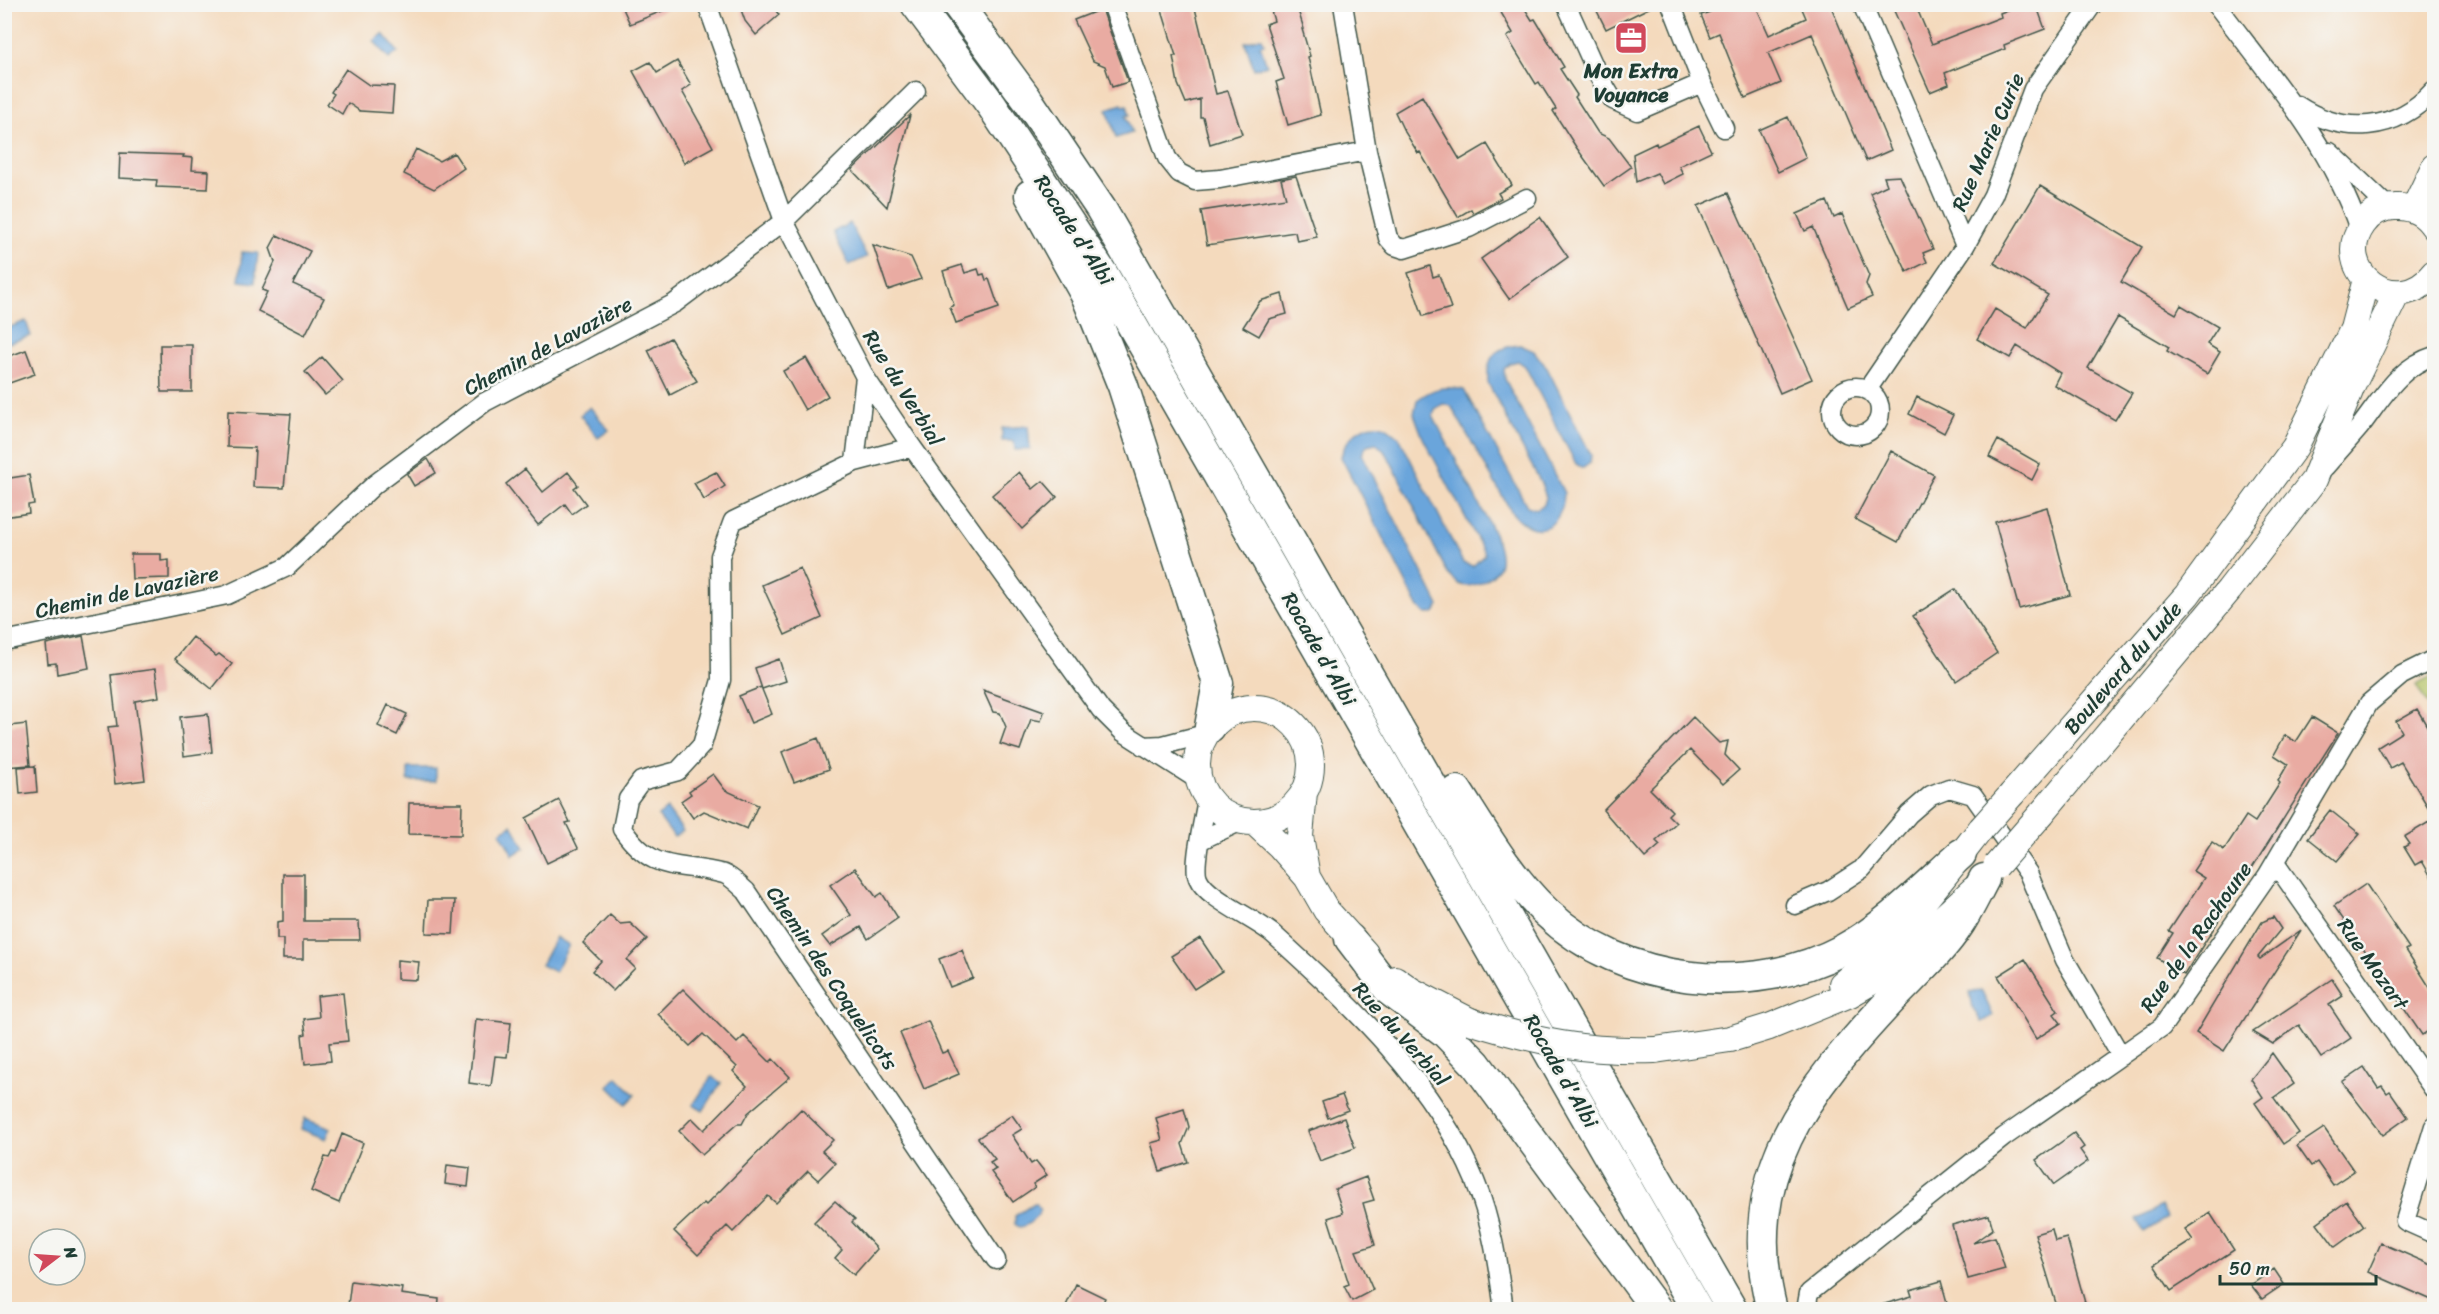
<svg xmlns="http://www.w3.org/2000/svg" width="2439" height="1314" viewBox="0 0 2439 1314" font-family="Sriracha,sans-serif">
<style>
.green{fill:#b4c264;stroke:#6a804c;stroke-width:1.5}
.water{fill:#6ba5db;stroke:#457188;stroke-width:1.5}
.building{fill:#e9aba2}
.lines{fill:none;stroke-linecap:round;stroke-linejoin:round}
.minor-casing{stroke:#3f5549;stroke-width:21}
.secondary-casing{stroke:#3f5549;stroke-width:28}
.trunk-casing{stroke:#3f5549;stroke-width:33}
.minor{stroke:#fff;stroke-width:18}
.secondary{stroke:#fff;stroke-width:26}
.trunk{stroke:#fff;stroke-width:30}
.secondary-bridge-casing{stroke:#3f5549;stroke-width:28;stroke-linecap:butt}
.secondary-bridge{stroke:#fff;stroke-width:26}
.labels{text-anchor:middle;stroke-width:5;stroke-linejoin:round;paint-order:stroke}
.poi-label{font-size:21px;font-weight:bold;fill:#1f3d34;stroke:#f6f6f2}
.street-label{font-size:21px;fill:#1f3d34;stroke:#f6f6f2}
</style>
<rect width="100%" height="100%" fill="#f6f6f2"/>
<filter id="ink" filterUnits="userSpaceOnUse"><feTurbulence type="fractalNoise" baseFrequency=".0167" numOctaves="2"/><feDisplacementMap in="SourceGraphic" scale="12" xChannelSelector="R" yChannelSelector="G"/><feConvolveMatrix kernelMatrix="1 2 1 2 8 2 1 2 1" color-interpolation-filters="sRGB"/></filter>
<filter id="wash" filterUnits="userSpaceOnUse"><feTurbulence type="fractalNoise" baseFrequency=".008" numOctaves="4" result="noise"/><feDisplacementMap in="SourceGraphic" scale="24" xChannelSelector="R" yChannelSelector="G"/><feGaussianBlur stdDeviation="1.35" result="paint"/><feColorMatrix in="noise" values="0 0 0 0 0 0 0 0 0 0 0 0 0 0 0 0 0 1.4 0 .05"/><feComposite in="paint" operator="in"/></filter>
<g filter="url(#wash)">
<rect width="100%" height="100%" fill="#f4dabd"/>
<!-- green -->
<path class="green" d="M2434,676V716L2416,685Z"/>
<!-- water -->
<path class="water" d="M383,34L398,52L389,59L374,41Z
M1258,38H1262L1264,44L1260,45L1267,65L1254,69L1245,42Z
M1122,104L1123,106L1127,105L1130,115L1126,116L1132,133L1116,138L1107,109Z
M850,223L867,257L849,265L833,232Z
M242,252L258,253L255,283L239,281Z
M26,321L31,336L5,344V329Z
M1520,345L1534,351L1547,368L1591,455L1590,463L1583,468L1576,464L1525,366L1518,361L1510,363L1504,369L1505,379L1564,493C1563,529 1534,542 1511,511L1451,406L1443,404L1435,409L1433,416L1494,533C1497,544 1503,555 1499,566C1494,579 1471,590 1459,584C1455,581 1451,577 1448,574L1387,454L1376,443L1367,445L1362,454L1439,606L1435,613L1426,614L1419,608L1341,457C1345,439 1362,421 1383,426C1388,427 1394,434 1399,437L1463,563L1473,566L1485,554L1423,438L1414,414L1417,400C1433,388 1444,385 1464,390L1527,506L1536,509L1544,505L1546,497L1541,483L1488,383C1486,358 1494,347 1520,345Z
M590,407L609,430L598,438L580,415Z
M1028,426L1030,449L1015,450L1014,441H1002V428Z
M408,768H436V781H408Z
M667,809L683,831L674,837L658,816Z
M512,825L525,848L513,855L500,832Z
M556,937L569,945L555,972L541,965Z
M1982,991L1993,1016L1981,1022L1973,1008L1970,992Z
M712,1076L721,1083L703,1111L693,1105Z
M617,1077L635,1095L626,1104L608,1086Z
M305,1118L331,1128L326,1139L301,1129Z
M1035,1203L1041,1210C1037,1218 1027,1227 1019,1227L1015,1224V1216Z
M2161,1206L2167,1218L2144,1232L2137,1220Z"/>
<g id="blocks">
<!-- building -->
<path class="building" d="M621,4H676L677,5L630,24Z
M739,4H771L779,15L756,35L745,21Z
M1160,4H1194L1216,94L1228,91L1242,134L1210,144L1203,117H1200V99L1186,103L1178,84L1173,56H1176Z
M1269,4H1296L1304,29H1302L1310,56L1308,57L1321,115L1288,125L1276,82L1284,79L1266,24L1274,21Z
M1496,4H1522L1532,20L1535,19L1564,67L1560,69L1577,95L1575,97L1598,133L1609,138L1631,167L1604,186L1576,147L1553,111L1556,109L1539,82L1536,84L1507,37L1513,33Z
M1607,4H1657L1606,29L1596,9Z
M1707,4H1755L1769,35L1806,18L1800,4H1830L1891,150L1866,161L1812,34L1768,53L1781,83L1745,98L1719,33L1710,37L1701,15L1710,12Z
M1891,4H1915L1932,44L2001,17L2000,13L2023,4H2036L2045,29L2004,45L2005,49L1945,73L1949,84L1930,92Z
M1102,9L1128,82L1112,87L1105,66L1093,61L1074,20Z
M677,61L691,85L682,91L713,147L684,163L633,71L650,62L657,73Z
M346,69L369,85L394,86L392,113L360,111L348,103L342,114L327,104L334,94L331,92Z
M1422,96L1460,160L1487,144L1512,185L1498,193L1501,198L1473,213L1471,209L1458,217L1420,152L1418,153L1403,129L1395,112Z
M910,115L887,207L852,170Z
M1788,117L1806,158L1778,172L1759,130Z
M1699,126L1711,151L1679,166L1683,174L1663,184L1657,173L1636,182L1633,154L1656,143L1657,146Z
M416,149L439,161L454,153L464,168L434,189L404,174Z
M120,153L184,155L183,157L193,158L192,170L209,171L208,189L156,187L157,180L119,178Z
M1296,176L1317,237L1297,241L1295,232L1207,245L1201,211L1286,198L1281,179Z
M1900,176L1933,249L1923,253L1927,262L1907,272L1870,193L1887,185L1884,177Z
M2040,186L2142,247L2121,282L2176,314L2181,305L2218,327L2207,344L2220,352L2207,374L2167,351L2169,347L2118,317L2088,368L2132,393L2115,420L2054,385L2060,373L2017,346L2010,358L1977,339L1995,309L2027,328L2048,295L1994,263Z
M1728,193L1812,379L1780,393L1698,206Z
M1827,201L1834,218L1842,214L1869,276L1866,284L1872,297L1848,308L1813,227L1805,231L1797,214Z
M1540,217L1568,257L1509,299L1481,259Z
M277,235L310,251L293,284L324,298L305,335L258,311L267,292L262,290L275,262L270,248Z
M873,245L911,257L921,279L888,290Z
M962,265L965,273L978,269L980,275L984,274L986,280L989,279L999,308L956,323L950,307L954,305L943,271Z
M1430,266L1433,277L1439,275L1451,308L1423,316L1408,273Z
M1282,294L1287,314L1269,319L1259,336L1243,327L1260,301Z
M670,338L697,381L670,395L648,350Z
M160,345H192V392H161Z
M26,350L35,374L4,385V358Z
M322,357L343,381L325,395L305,372Z
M806,358L828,396L805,410L783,371Z
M1917,397L1953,415L1944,433L1909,414Z
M228,411L291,414L284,488L253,487L255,448L227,447Z
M1998,440L2040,464L2032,480L1989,457Z
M1891,451L1934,475L1898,542L1855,519Z
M428,459L436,473L414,486L407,474Z
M525,469L543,492L568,472L578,485L574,488L586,504L572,514L565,504L538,525L506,484Z
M716,472L725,486L704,500L694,483Z
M1019,472L1033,489L1043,481L1057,497L1022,529L992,495Z
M29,475L34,504L28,505L29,513L4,517V479Z
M2047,507L2070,595L2019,609L1995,522Z
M131,554H161V561L169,560V578L132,579Z
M800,568L822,618L785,635L762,585Z
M1955,589L1997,653L1956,681L1913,616Z
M83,636L89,668L57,674L56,663L48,664L46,644Z
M193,637L216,656L219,654L232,664L212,689L175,659Z
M779,659L786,681L762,689L755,668Z
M155,669L159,697L135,701L145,780L115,784L108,727L117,726L111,675Z
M761,687L772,714L751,723L739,696Z
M983,690L1044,712L1041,721L1031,719L1020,750L1000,744L1006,727L1000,713L993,712Z
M388,705L407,714L397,735L378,726Z
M2417,709L2434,738V817L2401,762L2390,768L2378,747L2402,732L2396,721Z
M208,714L212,752L184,756L180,717Z
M1693,717L1719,743L1728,741L1725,755L1739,770L1723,784L1690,750L1650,789L1672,811L1668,815L1676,823L1656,841L1660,845L1645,858L1603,810Z
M2312,717L2338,733L2184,975L2157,958L2173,933L2169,931L2204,878L2193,871L2212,842L2224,850L2246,816L2255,822L2280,783L2278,781L2288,764L2274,755L2285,735L2296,742Z
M26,724L30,765L5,767L4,734L10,733V726Z
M818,738L829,769L794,782L782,752Z
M35,766L37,792L20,794L18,767Z
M713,774L725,790L758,805L747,829L704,811L693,818L681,801L691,794L689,791Z
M559,800L570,822L566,823L578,848L547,863L526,818Z
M409,803H462L461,835L408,834Z
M2330,810L2360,834L2337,861L2308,838Z
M2434,819V882L2422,861L2415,865L2404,847L2409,844L2404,837Z
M855,868L876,897L882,893L898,918L868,939L861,927L830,946L822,936L851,915L830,885Z
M283,874H304V921H359L360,940H303V959H283V939H277V922L283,921Z
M2366,884L2409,948L2406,950L2434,994V1027L2422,1035L2334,906Z
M428,900H455L453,934L426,933Z
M610,915L620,924L630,923L647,939L627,960L635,968L613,991L592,971L601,961L583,943Z
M2273,917L2281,929L2258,957L2260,959L2301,930L2224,1051L2196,1033L2262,922Z
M1200,938L1222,971L1194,989L1171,956Z
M962,950L973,978L950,987L939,959Z
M2025,959L2058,1011L2054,1014L2061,1023L2036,1039L1998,976Z
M397,960L419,962L417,980L397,979Z
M2332,979L2343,996L2329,1005L2351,1038L2321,1058L2299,1025L2273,1044L2253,1032Z
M683,989L737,1043L744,1036L770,1062L773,1059L790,1077L748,1113L742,1124H737L702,1155L679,1131L692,1118L704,1130L747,1086L733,1071L737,1067L703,1034L690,1046L658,1014Z
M343,993L348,1041L329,1043L331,1061L305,1064L302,1035L306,1034L304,1019L319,1017L317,996Z
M476,1019L511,1023L507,1057L495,1056L491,1086L469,1083Z
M928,1021L942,1053L948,1051L959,1074L924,1089L900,1033Z
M2272,1053L2294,1084L2274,1098L2299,1133L2283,1144L2255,1103L2263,1097L2251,1079Z
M2364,1067L2378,1088L2382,1086L2387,1093L2390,1091L2408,1117L2383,1135L2342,1082Z
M1342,1095L1348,1110L1328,1118L1322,1102Z
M801,1109L833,1140L822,1151L835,1163L818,1180L808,1171L776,1203L768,1196L733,1232L727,1226L698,1255L674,1231L704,1203L706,1205Z
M1184,1109L1189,1127L1182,1144L1188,1162L1160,1171L1151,1143L1162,1140L1156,1118Z
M1012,1115L1022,1129L1012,1135L1031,1164L1036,1161L1047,1175L1033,1184L1035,1187L1013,1202L991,1172L996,1169L990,1162L995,1159L978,1138Z
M1344,1118L1355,1148L1320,1161L1308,1131Z
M2324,1128L2354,1171L2333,1185L2317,1162L2311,1166L2297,1146Z
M2074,1133L2084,1147L2080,1150L2088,1161L2054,1185L2036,1160Z
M342,1134L363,1143L339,1203L311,1191L325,1157L329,1158L332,1152L335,1153Z
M447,1165L470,1168L468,1187L445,1184Z
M1366,1177L1374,1200L1363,1203L1375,1245L1356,1251L1373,1290L1352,1301L1344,1286L1349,1284L1328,1218L1343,1213L1335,1189Z
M835,1201L855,1219L852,1222L877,1249L854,1275L835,1258L842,1250L814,1222Z
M2347,1201L2364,1226L2335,1247L2317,1223Z
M2210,1213L2234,1250L2171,1291L2154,1265L2193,1240L2185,1229Z
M1989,1215L1993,1229L1973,1243L1995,1237L2005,1269L1968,1279L1952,1225Z
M2052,1229L2055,1241L2067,1238L2087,1310H2058L2035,1234Z
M2381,1243L2434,1266V1301L2368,1272Z
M2274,1269L2284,1284L2262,1299L2251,1285Z
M351,1281L402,1288L401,1294L439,1299L438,1310H382L348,1305Z
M1941,1281L1948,1306L1937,1310H1882L1881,1305L1912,1296L1910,1290Z
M1076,1284L1105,1298L1099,1310H1064Z"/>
</g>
</g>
<g filter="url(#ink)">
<use href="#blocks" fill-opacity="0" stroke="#3f5549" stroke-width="1.5"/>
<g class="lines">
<defs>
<path id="minor" d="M707,4L784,221L865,377L912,447L1101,710L1123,732L1198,780
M1112,4L1167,158L1179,173L1195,181L1220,179L1367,151L1343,4
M1566,4L1598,75L1613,100L1637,111L1702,83L1671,4
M1862,4L1965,246
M2216,4C2270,76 2330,144 2359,229
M1702,83L1724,128
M2297,105C2344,136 2396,132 2434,90
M1367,151L1388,238L1395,246L1404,249L1469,228L1527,198
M2330,152L2388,207
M1832 411a24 24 0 1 1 48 0a24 24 0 1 1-48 0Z
M1867,390L1965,246L1993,195L2033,89L2093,4
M912,447L855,462L733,521L720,556L721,680L702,745L678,771L641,781L628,799L622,829C656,876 676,861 724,874C732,877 740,886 746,891L996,1260
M855,462L865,377
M2325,467C2336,454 2348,441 2359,428C2381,400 2398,367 2434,356
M4,641L227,595L287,567L375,484L485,402L675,303L784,221L916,91
M1143,746L1163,745L1205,734
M1207,798C1205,816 1192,864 1198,878C1206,898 1254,918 1273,934C1352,1005 1434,1082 1475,1181C1492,1222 1498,1266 1504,1310
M1201,840L1241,821
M2275,863L2434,1090
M1795,905L1828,891L1862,869L1909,814L1931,795L1949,788L1973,795L2028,873L2065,960L2121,1056
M2434,1126L2405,1221L2434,1234
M1806,1310L1809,1293L2004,1137L2162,1027L2267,876L2369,703L2402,675L2434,659"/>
<path id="secondary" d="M2414,209L2434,167
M2434,227C2425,213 2411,206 2395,207C2383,207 2371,213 2363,224C2330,270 2396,321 2434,273
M1197 765a57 57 0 1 1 114 0a57 57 0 1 1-114 0Z
M1304,792L1300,836L1307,877
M2012,794L2187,595L2295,447L2353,329L2366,279
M2042,813L2229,590L2314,480L2352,386L2397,293
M1254,822L1280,846L1307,877L1326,910L1365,953
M1395,979L1412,991L1470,1021
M1842,984C1897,939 1938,884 1981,829
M1655,1050L1730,1039L1769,1027L1850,994L1878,978L1973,890"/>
<path id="trunk" d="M916,4L992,106L1104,276L1697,1310
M957,4L1027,99L1101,209L1732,1310
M1030,195L1087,297L1123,386L1218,683L1210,727
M1457,791C1484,833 1509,877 1546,912C1623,985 1750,999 1844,949C1888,925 1924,887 1961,854
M1350,939L1389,990L1445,1032L1476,1064L1657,1310
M1772,1310C1737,1175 1807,1090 1893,998C1915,975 1942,951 1960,923C1969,909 1976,894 1984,879"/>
</defs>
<!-- minor casing -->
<use href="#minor" class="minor-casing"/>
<!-- secondary casing -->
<use href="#secondary" class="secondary-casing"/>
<!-- trunk casing -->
<use href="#trunk" class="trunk-casing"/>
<!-- minor -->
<use href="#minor" class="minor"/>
<!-- secondary -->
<use href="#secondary" class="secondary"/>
<!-- trunk -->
<use href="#trunk" class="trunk"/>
<defs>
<path id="secondary-bridge" d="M1981,829L2012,794
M1996,866L2042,813
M1470,1021C1538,1042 1584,1052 1655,1050"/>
</defs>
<!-- secondary-bridge casing -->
<use href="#secondary-bridge" class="secondary-bridge-casing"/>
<!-- secondary-bridge -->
<use href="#secondary-bridge" class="secondary-bridge"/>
</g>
</g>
<!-- icons -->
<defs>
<symbol id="office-square" viewBox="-11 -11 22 22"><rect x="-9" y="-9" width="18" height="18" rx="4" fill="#d1495b" stroke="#f6f6f2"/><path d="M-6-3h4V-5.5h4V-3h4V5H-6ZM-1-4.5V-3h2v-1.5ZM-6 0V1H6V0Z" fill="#fff"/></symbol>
</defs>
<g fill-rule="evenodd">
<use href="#office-square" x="1612" y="19" width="38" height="38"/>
</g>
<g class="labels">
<!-- poi labels -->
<g class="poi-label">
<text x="1631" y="78">Mon Extra<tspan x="1631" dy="24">Voyance</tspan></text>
</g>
<!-- street labels -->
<g class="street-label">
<text transform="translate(1988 142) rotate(-66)" y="7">Rue Marie Curie</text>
<text transform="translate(1074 230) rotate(57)" y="7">Rocade d'Albi</text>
<text transform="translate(548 346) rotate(-28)" y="7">Chemin de Lavazière</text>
<text transform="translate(903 388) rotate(58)" y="7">Rue du Verbial</text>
<text transform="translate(127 592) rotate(-12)" y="7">Chemin de Lavazière</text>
<text transform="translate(1319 649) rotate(60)" y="7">Rocade d'Albi</text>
<text transform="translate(2123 668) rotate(-49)" y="7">Boulevard du Lude</text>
<text transform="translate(2196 937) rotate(-55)" y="7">Rue de la Rachoune</text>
<text transform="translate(2373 964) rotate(55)" y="7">Rue Mozart</text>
<text transform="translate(832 978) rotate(56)" y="7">Chemin des Coquelicots</text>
<text transform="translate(1401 1034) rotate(48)" y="7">Rue du Verbial</text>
<text transform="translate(1561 1071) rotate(60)" y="7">Rocade d'Albi</text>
</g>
</g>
<!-- margin -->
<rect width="2439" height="1314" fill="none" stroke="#f6f6f2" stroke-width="24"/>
<!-- north arrow -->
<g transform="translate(57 1257) rotate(73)"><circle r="28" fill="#f6f6f2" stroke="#a0aca6" stroke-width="1.5"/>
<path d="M0-4.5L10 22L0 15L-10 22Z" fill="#d1495b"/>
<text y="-9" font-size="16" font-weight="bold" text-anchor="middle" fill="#1f3d34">N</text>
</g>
<!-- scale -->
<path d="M2220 1275v9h156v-9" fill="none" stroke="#1f3d34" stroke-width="3"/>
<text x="2229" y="1275" font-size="18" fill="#1f3d34" stroke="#f6f6f2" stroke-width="4.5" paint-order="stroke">50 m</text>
</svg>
